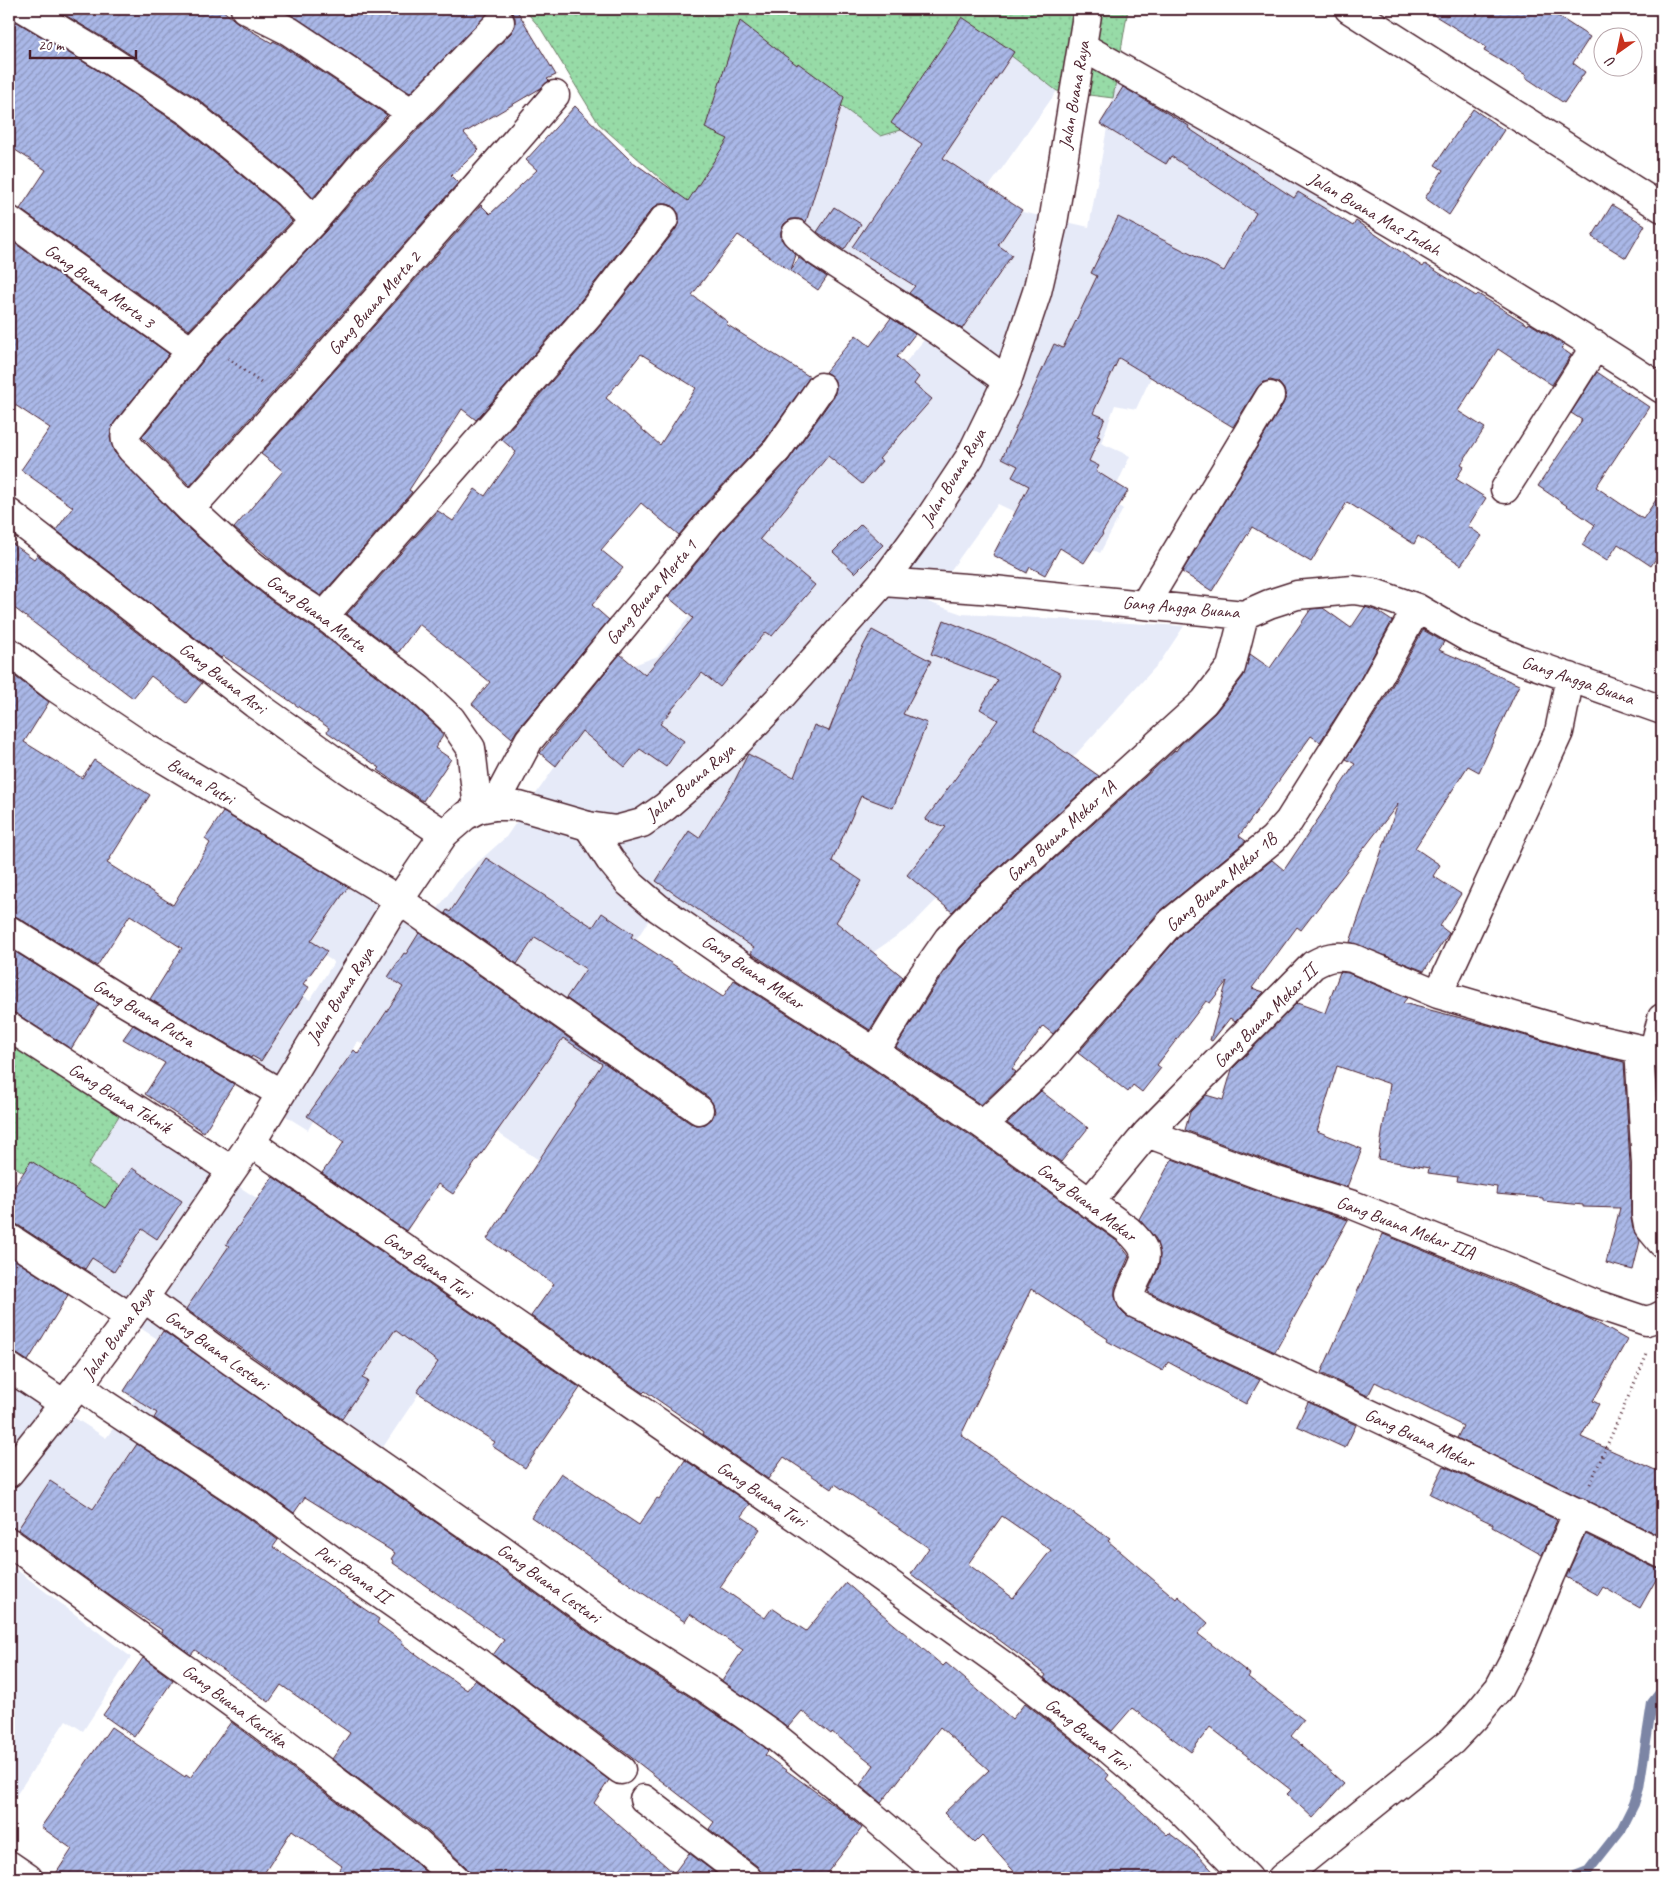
<svg xmlns="http://www.w3.org/2000/svg" width="1671" height="1887" viewBox="0 0 1671 1887" font-family="Caveat,sans-serif">
<style>
.built{fill:#e6eaf8}
.grass{fill:url(#grass-dots);stroke:#707d69}
.lines{fill:none;stroke-linecap:round;stroke-linejoin:round}
.stream{stroke:#7c85a5;stroke-width:10}
.building{fill:url(#building-hatch);stroke:#4a1f2b;fill-rule:evenodd}
.street-casing{stroke:#4a1f2b;stroke-width:31}
.secondary-casing{stroke:#4a1f2b;stroke-width:31}
.path{stroke:#4a1f2b;stroke-width:3;stroke-dasharray:1 4;stroke-linecap:butt}
.street{stroke:#fff;stroke-width:28}
.secondary{stroke:#fff;stroke-width:28}
.labels{text-anchor:middle;stroke-width:4;stroke-linejoin:round;paint-order:stroke}
.street-label{font-size:18px;fill:#4a1f2b;stroke:#fff}
</style>
<defs>
<pattern id="grass-dots" width="8" height="8" patternUnits="userSpaceOnUse" patternTransform="scale(1.25)"><rect width="8" height="8" fill="#97dba7"/><path d="M2 2h.1M6 6h.1" fill="none" stroke="#84bc90" stroke-width="1.8" stroke-linecap="round"/></pattern>
<pattern id="building-hatch" width="6" height="6" patternUnits="userSpaceOnUse" patternTransform="scale(1.25)"><rect width="6" height="6" fill="#aab8e8"/><path d="M-1 1l2-2M0 6l6-6M5 7l2-2" fill="none" stroke="#8c95bc"/></pattern>
</defs>
<rect width="100%" height="100%" fill="#fff"/>
<filter id="ink" filterUnits="userSpaceOnUse"><feTurbulence type="fractalNoise" baseFrequency=".02" numOctaves="2"/><feDisplacementMap in="SourceGraphic" scale="10" xChannelSelector="R" yChannelSelector="G"/><feConvolveMatrix kernelMatrix="1 2 1 2 8 2 1 2 1" color-interpolation-filters="sRGB"/></filter>
<g filter="url(#ink)">
<!-- built -->
<path class="built" d="M1001,48L1057,91L978,202L1089,227L1117,73L1332,205L1216,369L1165,348L1136,409L1115,405L1101,443L1130,456L1110,500L1123,509L1100,553L998,504L928,602L962,614L1184,626L1160,662L1035,799L911,926L852,967L804,1021L657,908L575,1032L775,1169L708,1271L358,1041L308,1130L235,1084L292,988L310,1000L334,962L304,943L347,873L428,923L458,880L506,837L623,669L658,656L753,537L829,455L924,340L823,271L833,252L731,180L776,57Z
M122,1111L272,1208L285,1172L477,1307L373,1462L297,1409L173,1588L40,1520L9,1557V1376L106,1438L173,1349L25,1254L57,1205L152,1207L88,1165Z
M9,1564L131,1657L83,1731L66,1720L9,1806Z"/>
<!-- grass -->
<path class="grass" d="M524,9H1128L1113,98L1057,91L1001,48L911,127L881,136L776,57L714,226L599,124L541,29Z
M9,1041L122,1111L88,1165L152,1207L128,1245L57,1205L25,1254L9,1244V1219L34,1179L9,1163Z"/>
<g class="lines">
<!-- stream -->
<path class="stream" d="M1570,1878L1588,1871L1622,1828L1634,1804L1639,1788L1652,1703L1662,1690"/>
</g>
<!-- building -->
<path class="building" d="M9,9L12,17L17,22L97,70L180,125L276,204L292,221L189,330L20,209L46,170L9,146Z
M55,9H221L238,23L272,43L273,41L281,45L387,115L353,151L313,198L297,181L198,99L114,44Z
M294,9H493L410,93L290,14Z
M507,9H516L556,75L547,79L549,81L541,88L464,133L479,150L451,176L458,183L190,486L142,437L203,361L325,232L377,172L511,33L515,26V18L511,11Z
M1424,9H1547L1590,37L1573,63L1585,72L1564,103L1525,77L1526,75L1484,51L1486,47Z
M962,17L1014,52L943,158L1022,210L998,245L1012,255L962,329L909,293L915,286L852,247L922,144L891,123Z
M740,21L797,65L798,63L844,97L806,222L799,219H791L784,224L781,231V239L796,255L791,270L799,258L827,277L818,290L738,235L692,295L728,322L726,324L810,377L765,440L703,506L679,535L641,503L601,550L623,568L592,605L609,620L517,730L512,738L472,704L490,682L419,624L398,653L347,614L438,511L453,521L475,489L485,496L516,452L501,439L602,324L676,229L679,222V214L673,206L667,204H659L652,209L578,304L476,420L462,409L409,490L412,492L321,596L291,576L234,528L283,471L261,454L481,205L490,214L537,170L526,160L575,106L630,160L688,201L728,139L705,128ZM641,354L696,388L660,445L606,398Z
M1123,87L1189,126L1188,128L1294,198L1298,192L1353,226L1356,221L1423,267L1425,264L1476,296L1478,294L1528,325L1529,323L1564,345L1561,348L1571,355L1552,385L1498,349L1458,411L1485,428L1461,464L1464,466L1456,479L1486,498L1468,526L1482,536L1461,565L1418,536L1414,544L1347,502L1311,562L1252,527L1212,591L1182,572L1283,404L1286,397L1284,389L1278,382L1270,380L1262,383L1257,388L1233,427L1119,358L1093,413L1105,418L1097,436L1100,437L1089,461L1099,466L1096,471L1128,491L1102,533L1103,534L1084,563L1060,548L1045,575L1030,567L1027,573L993,555L1029,486L1012,477L1018,466L1002,458L1054,344L1063,348L1097,276L1091,273L1118,217L1224,271L1256,213L1171,156L1166,164L1100,124Z
M1473,109L1504,130L1449,215L1425,198L1443,170L1435,165Z
M1612,205L1645,225L1626,258L1592,237Z
M834,207L861,224L844,250L817,232Z
M9,239L169,354L114,423L110,437L114,452L179,520L238,574L273,602L315,629L409,701L439,729L443,736L435,748L451,759L423,801L378,770L380,768L327,732L329,728L254,676L223,656L221,658L56,530L73,507L21,470L50,428L9,401Z
M891,318L915,334L897,357L919,377L914,384L932,399L879,459L882,461L862,484L828,456L760,539L815,585L772,636L766,632L720,687L702,673L660,724L684,741L666,767L640,749L625,767L582,731L556,766L540,753L620,654L645,675L693,618L668,597L726,527L788,461L834,396L836,389L835,381L830,375L825,372L856,335L870,346Z
M1597,372L1649,407L1596,487L1643,519L1662,491V549L1651,566L1618,544L1607,561L1582,545L1595,525L1538,486L1582,420L1571,413Z
M861,524L883,545L855,573L833,552Z
M9,541L34,559L37,555L202,683L186,703L151,676L133,698L9,604Z
M1365,607L1377,611L1392,621L1359,681L1320,742L1311,736L1239,836L1246,841L1159,912L1053,1034L1043,1026L1012,1069L1016,1072L981,1105L896,1047L932,990L960,949L992,915L1175,750L1176,751L1180,745L1215,713L1243,677L1250,654L1270,668L1311,609L1323,608L1351,628Z
M944,620L1001,643L1061,674L1034,730L1099,776L971,892L952,912L907,875L946,827L925,820L998,720L980,709L998,680L931,654Z
M872,630L931,661L903,714L927,723L893,808L861,796L832,861L862,881L836,922L903,977L870,1030L751,953L754,948L656,881L689,831L699,838L733,784L748,754L794,777L814,725L829,731L857,658Z
M1423,630L1444,642L1439,650L1519,685L1479,772L1468,766L1415,848L1440,865L1433,876L1461,894L1440,926L1449,933L1424,971L1350,942L1398,804L1301,930L1297,927L1252,988L1264,992L1235,1022L1230,1018L1212,1041L1210,1040L1227,981L1210,1003L1206,1001L1157,1065L1161,1068L1142,1092L1133,1085L1128,1092L1078,1053L1182,933L1272,860L1284,870L1355,764L1346,759L1386,697Z
M9,672L49,702L24,742L82,778L94,760L150,795L107,863L173,905L210,843L205,839L223,812L348,887L311,941L327,951L303,984L309,987L261,1061L252,1056L251,1058L150,999L182,948L130,915L97,966L17,917L9,914Z
M486,858L593,927L602,913L633,934L631,937L723,997L734,980L866,1065L974,1138L1118,1242L1129,1256L1115,1288V1297L1120,1310L1125,1315L1260,1380L1246,1404L1168,1362L1163,1371L1107,1341L1108,1339L1031,1289L961,1435L1110,1539L1108,1541L1176,1599L1178,1596L1208,1623L1198,1634L1250,1674L1248,1677L1304,1720L1291,1736L1344,1784L1313,1818L1287,1794L1291,1790L1210,1727L1191,1752L1132,1708L1112,1731L1044,1678L1046,1675L911,1574L929,1548L835,1484L832,1489L784,1457L768,1479L703,1434L704,1432L645,1391L643,1393L531,1316L554,1284L487,1239L602,1064L563,1038L453,1194L438,1184L406,1231L322,1173L344,1142L307,1116L354,1050L358,1054L403,987L388,977L404,953L406,954L419,933L690,1123L697,1125L705,1124L712,1119L715,1111L713,1104L708,1097L566,998L586,969L535,937L517,964L445,913L447,910L450,912ZM1002,1516L1051,1550L1013,1598L968,1564Z
M9,948L99,1004L71,1049L17,1014L9,1012Z
M1340,972L1348,973L1407,998L1403,1003L1488,1025L1582,1052L1624,1062L1630,1164L1631,1218L1633,1229L1640,1241L1633,1270L1606,1263L1620,1208L1583,1207V1205L1543,1201V1198L1496,1194L1497,1187L1457,1181L1458,1177L1428,1173L1429,1168L1378,1159L1390,1084L1337,1066L1317,1131L1362,1149L1347,1187L1276,1164L1185,1130L1190,1112L1206,1095L1223,1100L1232,1069L1297,1003L1325,1013Z
M133,1025L234,1084L204,1132L145,1094L165,1063L123,1039Z
M1656,1069H1662V1211V1163Z
M1041,1091L1088,1128L1061,1162L1007,1123Z
M1172,1159L1266,1194L1348,1220L1275,1352L1148,1292L1159,1266L1160,1255L1156,1239L1139,1219Z
M31,1161L105,1208L132,1168L182,1201L157,1239L142,1229L114,1272L92,1258L85,1269L18,1225L9,1223V1195Z
M273,1177L580,1388L525,1468L492,1446L495,1442L417,1392L438,1362L395,1330L362,1378L368,1381L342,1419L186,1309L229,1246L226,1244Z
M1383,1234L1590,1319L1627,1340L1593,1401L1599,1404L1581,1437L1662,1473V1537L1457,1438L1463,1426L1375,1382L1368,1396L1321,1373Z
M9,1256L68,1295L28,1361L17,1354L9,1352Z
M163,1331L491,1561L601,1641L698,1702L763,1746L768,1751L765,1755L842,1811L862,1828L823,1878H762L761,1872L757,1866L709,1829L714,1822L627,1754L493,1655L504,1640L393,1563L394,1561L391,1559L395,1553L305,1497L294,1513L265,1491L154,1418L157,1413L124,1391Z
M1308,1402L1356,1425L1345,1448L1297,1426Z
M137,1444L247,1517L278,1540L273,1547L379,1619L377,1623L403,1642L402,1644L467,1690L475,1680L609,1780L594,1803L674,1873L689,1853L722,1878H470V1873L466,1867L428,1831L332,1759L350,1733L281,1685L269,1702L195,1650L191,1655L161,1632L162,1630L113,1598L18,1529L50,1481L93,1509Z
M685,1460L750,1504L741,1516L760,1529L720,1587L765,1618L772,1608L806,1631L846,1583L943,1666L946,1663L1012,1719L1025,1703L1091,1755L1089,1757L1109,1775L1106,1779L1167,1835L1169,1833L1198,1855L1219,1878H1020L982,1836L975,1843L944,1813L989,1770L940,1727L881,1803L860,1785L874,1765L832,1732L831,1734L802,1711L788,1727L722,1681L743,1650L690,1614L685,1622L531,1517L561,1473L639,1525L657,1498L659,1499Z
M1444,1466L1557,1520L1542,1555L1492,1527L1493,1524L1430,1494Z
M1585,1534L1655,1568L1662,1569L1640,1608L1603,1587L1598,1595L1566,1577Z
M143,1658L173,1680L134,1737L103,1715Z
M231,1722L407,1855L432,1878H333L342,1866L292,1830L261,1878H53L72,1849L41,1827L111,1727L185,1777L186,1775L190,1778Z"/>
<g class="lines">
<defs>
<path id="street" d="M25,9L105,57L189,112L287,193L314,221
M245,9L289,31L412,113
M1349,9L1662,208
M1083,47C1278,157 1475,266 1662,389
M9,220L191,351
M796,234L813,249L940,332L1007,381
M1505,489L1596,345
M190,509C265,427 338,343 411,260C459,205 508,151 555,95
M9,513L255,704L346,769L444,834
M883,582L994,590L1244,615L1269,604L1297,595L1353,590L1374,593L1417,608L1467,637L1518,659L1662,710
M1145,604L1270,396
M324,616L590,314L664,219
M9,652L53,686L141,745L399,900L699,1110
M494,806L529,740L714,517L777,450L821,387
M478,809L471,748L451,719L419,689L324,616L282,589L248,562L190,509L132,450C127,444 124,440 126,432L191,351L314,221L365,161L500,22
M588,826L610,860L629,883L658,908L746,969L875,1052L983,1125L1128,1230C1158,1258 1141,1262 1130,1294L1131,1299L1136,1304L1504,1477L1662,1554
M9,930L121,1000L280,1093
M1438,994L1559,732L1570,677
M9,1027L231,1170
M1639,1049L1646,1164V1215L1648,1226L1662,1243
M875,1052L919,981L948,939L981,904L1204,702L1231,667L1244,615
M1653,1053L1662,1018
M983,1125L1048,1063L1171,922L1273,839L1289,821L1372,689L1417,608
M1147,1133L1271,1179L1353,1205L1509,1268L1595,1304L1646,1321L1656,1318L1662,1315
M251,1143L819,1533L1004,1666L1104,1745L1178,1808L1248,1878
M1089,1203L1147,1133L1313,965C1327,957 1336,955 1352,958L1438,994L1586,1037L1662,1054
M9,1238L130,1317
M144,1298L231,1361L500,1548L610,1628L707,1689L772,1734L868,1812L945,1878
M9,1367L64,1404
M79,1385L104,1404L256,1504L344,1569L476,1661L621,1770
M9,1542L258,1722L417,1843L455,1878
M644,1799L747,1878
M9,1865L28,1878
M1282,1878L1452,1741L1474,1718L1499,1688L1519,1650L1550,1575L1578,1512"/>
<path id="secondary" d="M9,1473L79,1385L144,1298L251,1143L399,900L444,834L465,816L478,809L494,806H519L588,826L616,830L642,823L665,807L725,755L778,700L883,582L927,522L970,457L1007,381L1037,292L1053,223L1088,9"/>
</defs>
<!-- street casing -->
<use href="#street" class="street-casing"/>
<!-- secondary casing -->
<use href="#secondary" class="secondary-casing"/>
<!-- path -->
<path class="path" d="M228,358L261,383
M1590,1484L1648,1352"/>
<!-- street -->
<use href="#street" class="street"/>
<!-- secondary -->
<use href="#secondary" class="secondary"/>
</g>
</g>
<g class="labels">
<!-- street labels -->
<g class="street-label">
<text transform="translate(1074 95) rotate(-80)" y="6">Jalan Buana Raya</text>
<text transform="translate(1375 214) rotate(30)" y="6">Jalan Buana Mas Indah</text>
<text transform="translate(100 286) rotate(36)" y="6">Gang Buana Merta 3</text>
<text transform="translate(374 303) rotate(-49)" y="6">Gang Buana Merta 2</text>
<text transform="translate(953 477) rotate(-59)" y="6">Jalan Buana Raya</text>
<text transform="translate(651 592) rotate(-50)" y="6">Gang Buana Merta 1</text>
<text transform="translate(1181 607) rotate(5)" y="6">Gang Angga Buana</text>
<text transform="translate(317 613) rotate(36)" y="6">Gang Buana Merta</text>
<text transform="translate(223 678) rotate(38)" y="6">Gang Buana Asri</text>
<text transform="translate(1578 680) rotate(19)" y="6">Gang Angga Buana</text>
<text transform="translate(201 781) rotate(31)" y="6">Buana Putri</text>
<text transform="translate(690 782) rotate(-40)" y="6">Jalan Buana Raya</text>
<text transform="translate(1061 831) rotate(-42)" y="6">Gang Buana Mekar 1A</text>
<text transform="translate(1221 882) rotate(-41)" y="6">Gang Buana Mekar 1B</text>
<text transform="translate(753 972) rotate(34)" y="6">Gang Buana Mekar</text>
<text transform="translate(340 995) rotate(-58)" y="6">Jalan Buana Raya</text>
<text transform="translate(144 1013) rotate(31)" y="6">Gang Buana Putra</text>
<text transform="translate(1265 1016) rotate(-45)" y="6">Gang Buana Mekar II</text>
<text transform="translate(120 1098) rotate(32)" y="6">Gang Buana Teknik</text>
<text transform="translate(1087 1202) rotate(37)" y="6">Gang Buana Mekar</text>
<text transform="translate(1406 1227) rotate(21)" y="6">Gang Buana Mekar IIA</text>
<text transform="translate(428 1265) rotate(35)" y="6">Gang Buana Turi</text>
<text transform="translate(118 1333) rotate(-54)" y="6">Jalan Buana Raya</text>
<text transform="translate(217 1350) rotate(36)" y="6">Gang Buana Lestari</text>
<text transform="translate(1420 1438) rotate(25)" y="6">Gang Buana Mekar</text>
<text transform="translate(762 1494) rotate(34)" y="6">Gang Buana Turi</text>
<text transform="translate(353 1574) rotate(35)" y="6">Puri Buana II</text>
<text transform="translate(549 1583) rotate(36)" y="6">Gang Buana Lestari</text>
<text transform="translate(235 1706) rotate(37)" y="6">Gang Buana Kartika</text>
<text transform="translate(1088 1734) rotate(39)" y="6">Gang Buana Turi</text>
</g>
</g>
<!-- margin -->
<rect width="1671" height="1887" fill="none" stroke="#fff" stroke-width="30"/>
<rect x="15" y="15" width="1641" height="1857" fill="none" stroke="#4a1f2b" stroke-width="2" filter="url(#ink)"/>
<!-- north arrow -->
<g transform="translate(1618 52) rotate(213)"><circle r="24" fill="#ffffff" stroke="#b7a5aa"/>
<path d="M0-4L9 19L0 12L-9 19Z" fill="#c8321e"/>
<text y="-8" font-size="14" font-weight="bold" text-anchor="middle" fill="#4a1f2b">U</text>
</g>
<!-- scale -->
<path d="M30 50v8h106v-8" fill="none" stroke="#4a1f2b" stroke-width="2.5"/>
<text x="38" y="50" font-size="15" fill="#4a1f2b" stroke="#ffffff" stroke-width="4" paint-order="stroke">20 m</text>
</svg>
